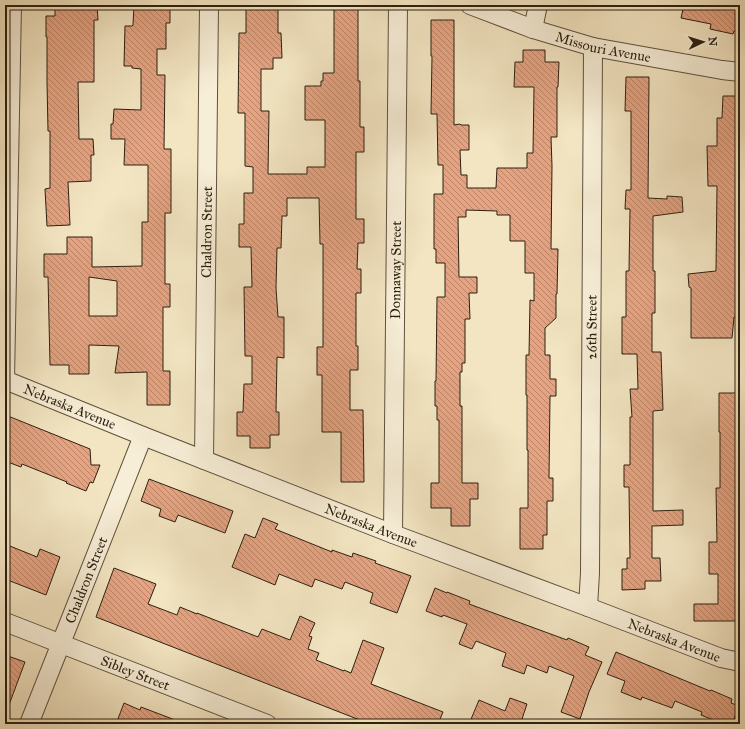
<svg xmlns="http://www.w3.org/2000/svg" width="745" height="729" viewBox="0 0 745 729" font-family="'IM FELL Great Primer',serif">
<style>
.building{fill:url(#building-back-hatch);stroke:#2d200f;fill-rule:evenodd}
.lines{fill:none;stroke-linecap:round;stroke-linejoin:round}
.minor-casing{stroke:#5e513c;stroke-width:20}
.minor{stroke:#f7eed7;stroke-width:18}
.labels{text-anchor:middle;stroke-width:3;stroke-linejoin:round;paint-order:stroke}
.street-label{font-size:14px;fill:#2d200f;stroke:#f7eed7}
</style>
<defs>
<pattern id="building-back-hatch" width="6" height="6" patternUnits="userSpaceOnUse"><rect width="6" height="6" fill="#e5a381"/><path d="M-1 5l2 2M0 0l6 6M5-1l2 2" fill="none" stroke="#ba8468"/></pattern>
</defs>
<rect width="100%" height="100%" fill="#f3e5c2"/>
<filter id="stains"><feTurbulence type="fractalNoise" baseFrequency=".005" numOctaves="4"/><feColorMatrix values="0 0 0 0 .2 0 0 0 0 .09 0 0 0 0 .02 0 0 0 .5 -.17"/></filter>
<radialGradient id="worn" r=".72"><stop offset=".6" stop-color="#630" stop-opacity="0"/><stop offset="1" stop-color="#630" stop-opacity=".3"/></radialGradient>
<!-- building -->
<path class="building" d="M55,5H97L98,20H94V82H78L79,139H93L94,155H91V181L68,182L70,225L47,226L45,189L50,188V131H48L47,82V37H46V16H55Z
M134,5H170V23H166V49H157V75H165L164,149H171V213H165V284H170V307H163V371H170V405H147V372L115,373L119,346L89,345V374H69V365H50L48,277H44V254H67V237H92V267L142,266V222H148V165H124L125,139H111V124H113L114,109L141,110V69L132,68V66H124L125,26H132L133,25ZM89,277L117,281V316H89Z
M246,5H278V33H281L282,58H273V69H261V111H269L268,174H307V167H325V120H305V86H321V81H323V73H334V5H358V81H360V127H364V152H356V219H364V243H358L357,269H361V293H356V346H358V370H350V410H363L364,482H341V432H322V375H317V347H323V244H320L319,198H287V216H282L281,248H277L276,288L278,317H284V358L277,357L276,412H279V435H270V448H250V436H237V412H243L244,384H252V356H245L244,287H252L251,247H239V224H244V193H253V167L245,166V113H238L239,33H246Z
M684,5H740V32L734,31L733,34L710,29L711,24L681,18Z
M431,20H454V125L460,124L461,125H469V150H460L461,175H467V188H496L497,168H527V153H533L534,87H514L515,62H523V50H545V62H559L558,87H557V137H551L552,166L551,249H558L557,294H556V318L545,328V355H550V379H556V396H550L549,478H553V501H547V535H543V549H520V508H528V450H527V395H526V355H529L530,300L534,301V273H525V241H510V215H497V211L466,210V217H458L459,277H477V293H469L470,319H465V363H462V372H460V406H462V483H478V499H470V526H451V508H431V483H439V420H437V406H435V381H436L437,297H445V263H436V249H434V194H443V165H438L437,114H431L432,56H431Z
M626,77H649L648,198L667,199V196L682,197L683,212L653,216V271H655V313H652V352H661L663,410L653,411V511L683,510V525L652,526V558H660L661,581H645V589L622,590V569H627V558H630L629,487H624V465H630V417H632L630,389H638L637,354H622V317H626V271H629L630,209H625L626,190H631V111H625Z
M723,96H740V317H734L732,338H691V288L689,287L688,274L716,271L717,186H708L707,146H717V118H722Z
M719,393H740V621H694V604H718V574H709V542H717L716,488H720V432H719Z
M8,416L90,449L91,465H100L93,483L90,482L86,491L66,483L67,482L22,464L21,467L5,461V423Z
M149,479L233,511L225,533L178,515L175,522L159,516L161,509L141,501Z
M263,518L278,524L275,529L332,552V550L352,557L353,553L376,561L375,563L411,576L397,613L370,603L373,593L345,582L342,589L315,579L312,587L279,574L275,585L232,567L245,534L255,538Z
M5,544L37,557L40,549L60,557L46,595L5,579Z
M114,568L156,584L148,604L177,615L180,607L197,614V613L258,637L262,629L290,640L300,616L315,623L309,636L312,637L308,649L319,653L316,660L344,671V670L351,673L363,640L384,648L371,684L443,712L438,724H370L96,617Z
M435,588L447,593V592L470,601L469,604L567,640L568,638L589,647L585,655L602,662L589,692L580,719L561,712L574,676L549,666L547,673L527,665L524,674L502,666L506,653L476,641L472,649L459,644L467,624L443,615L442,617L426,611Z
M616,652L710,691L711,690L732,699L731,703L739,706L732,724H715L716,721L701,715L702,712L675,701L672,708L642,697L641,700L621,692L625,681L607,674Z
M5,655L25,662L6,713H5Z
M510,698L527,704L522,719L534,724H469L479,700L505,711Z
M124,703L140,710L141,707L183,723V724H116Z"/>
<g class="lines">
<defs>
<g id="minor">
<path id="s1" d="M470,5L533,29L593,47L722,70L740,72"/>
<path d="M533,29L538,5"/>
<path id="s2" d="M5,380L143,436L393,534L588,607L721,658L740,662"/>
<path d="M5,381L12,5"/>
<path id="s3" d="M204,460L209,5"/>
<path id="s4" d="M393,534L398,5"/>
<path id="s5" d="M588,607L590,573L593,47"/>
<path id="s6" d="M5,622L267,724"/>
<path id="s7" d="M29,724L143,436"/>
</g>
</defs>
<!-- minor casing -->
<use href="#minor" class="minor-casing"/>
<!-- minor -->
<use href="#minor" class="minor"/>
</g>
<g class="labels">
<!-- street labels -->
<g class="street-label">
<text dy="5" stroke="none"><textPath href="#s1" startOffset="140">Missouri Avenue</textPath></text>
<text dy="5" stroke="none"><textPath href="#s3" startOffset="228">Chaldron Street</textPath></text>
<text dy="5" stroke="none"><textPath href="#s4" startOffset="264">Donnaway Street</textPath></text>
<text dy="5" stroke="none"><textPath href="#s5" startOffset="280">26th Street</textPath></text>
<text dy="5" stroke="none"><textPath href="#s2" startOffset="70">Nebraska Avenue</textPath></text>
<text dy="5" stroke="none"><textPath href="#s2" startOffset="394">Nebraska Avenue</textPath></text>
<text dy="5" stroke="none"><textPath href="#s7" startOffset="155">Chaldron Street</textPath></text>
<text dy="5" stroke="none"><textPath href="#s2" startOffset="718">Nebraska Avenue</textPath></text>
<text dy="5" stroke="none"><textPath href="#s6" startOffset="140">Sibley Street</textPath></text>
</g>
</g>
<!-- margin -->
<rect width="745" height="729" fill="none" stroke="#f3e5c2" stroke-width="20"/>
<rect x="6" y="6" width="733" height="717" fill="none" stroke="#2d200f" stroke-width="2"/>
<rect x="10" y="10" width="725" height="709" fill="none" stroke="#2d200f"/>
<!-- north arrow -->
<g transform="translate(703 42) rotate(86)" stroke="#f7eed7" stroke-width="3" paint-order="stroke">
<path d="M0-3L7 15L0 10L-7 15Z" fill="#2d200f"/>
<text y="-6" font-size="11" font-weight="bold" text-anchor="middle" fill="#2d200f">N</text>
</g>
<rect width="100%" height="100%" filter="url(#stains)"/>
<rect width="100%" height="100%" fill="url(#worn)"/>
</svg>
